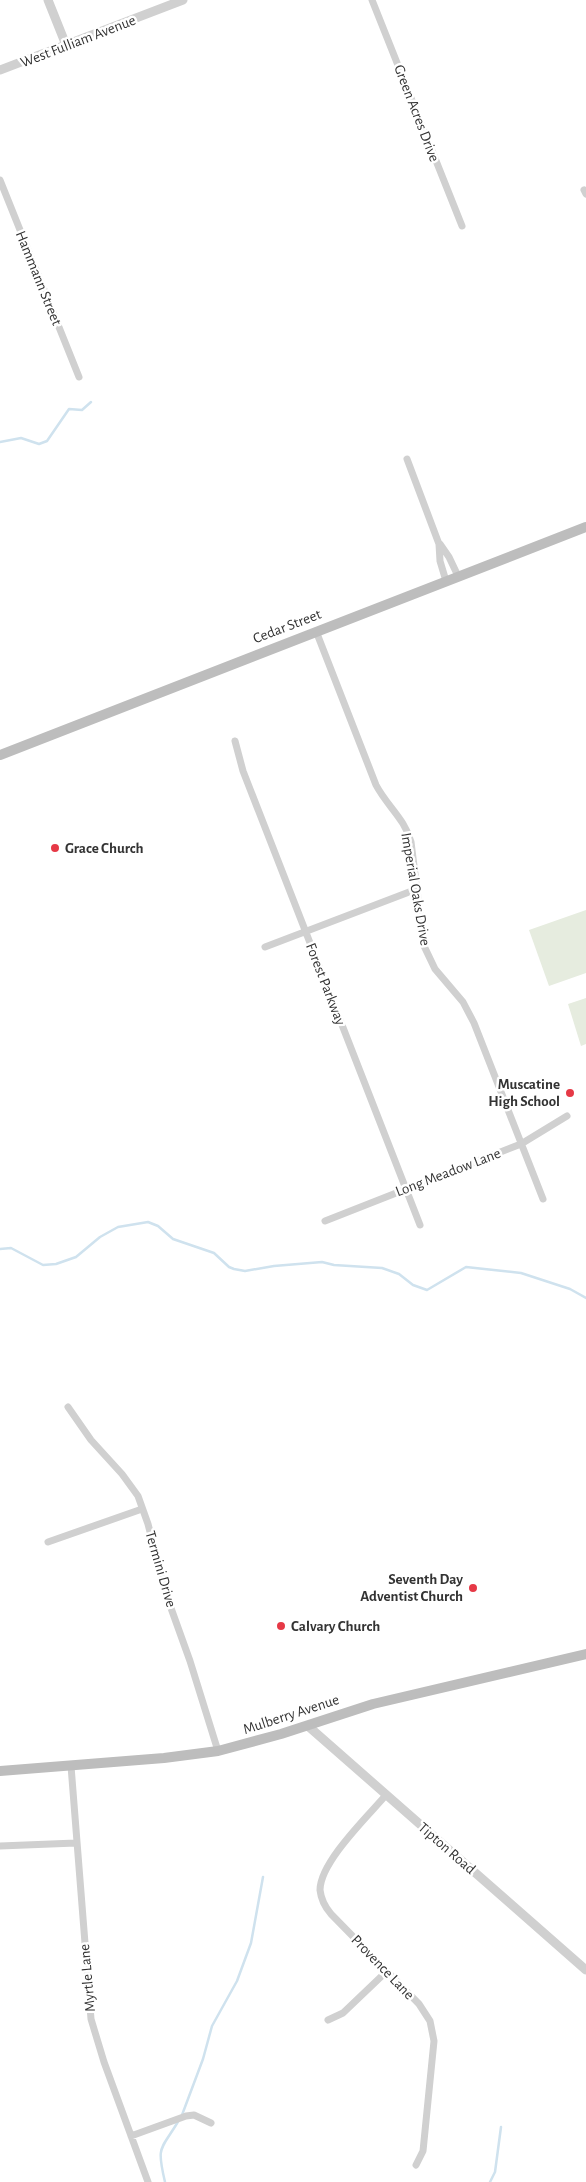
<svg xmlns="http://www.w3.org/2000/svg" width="586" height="2182" viewBox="0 0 586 2182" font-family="'Alegreya Sans',sans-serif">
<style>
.green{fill:#e6ecdf}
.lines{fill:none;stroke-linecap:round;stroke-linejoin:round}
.stream{stroke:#cfe2ee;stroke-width:2.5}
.minor{stroke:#d0d0d0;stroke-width:7}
.tertiary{stroke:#d0d0d0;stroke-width:9}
.secondary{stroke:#bdbdbd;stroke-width:10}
.poi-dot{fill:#e63946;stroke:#fff;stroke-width:2}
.labels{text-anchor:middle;stroke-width:5;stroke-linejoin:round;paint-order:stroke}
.street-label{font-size:15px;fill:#333;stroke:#fff}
.poi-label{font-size:15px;font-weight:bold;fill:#333;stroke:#fff;text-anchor:start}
</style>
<rect width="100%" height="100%" fill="#fff"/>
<!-- green -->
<path class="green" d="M586,910V973L549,986L529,930Z
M586,998V1044L581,1046L568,1004Z"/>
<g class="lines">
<!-- stream -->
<path class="stream" d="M0,442L21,438L39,444L47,441L69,409L82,410L91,402
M0,1249L11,1248L43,1265L56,1264L76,1257L100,1237L118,1227L148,1222L158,1226L173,1239L214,1253L229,1267L234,1269L245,1271L274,1266L322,1262L334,1265L382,1268L399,1274L413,1285L427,1290L466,1267L521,1273L570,1289L586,1298
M182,2115L203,2059L212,2026L237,1981L251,1943L263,1877
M165,2182C156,2144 161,2151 179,2120
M490,2182L495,2172L501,2127"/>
<!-- minor -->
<path class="minor" d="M372,0L462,226
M0,180L79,377
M584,190L586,194
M407,459L439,544L440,561L446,581
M440,544L449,557L458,576
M316,631L376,785C387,806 405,819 411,842L424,946L435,969L463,1002L474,1023L543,1199
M235,741L243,771L420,1225
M265,947L417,889
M325,1221L521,1144L567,1116
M68,1407L91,1440L122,1474L138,1496L148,1524L167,1597L190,1661L218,1751
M48,1542L142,1509
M71,1766L91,2019L104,2062L148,2182
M386,1795C368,1816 320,1862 320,1890C321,1899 325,1907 331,1914L419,2004L430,2021L434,2041L423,2151L416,2165
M0,1846L76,1843
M328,2020L343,2013L387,1971
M131,2136L186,2116L194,2115L211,2123"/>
<!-- tertiary -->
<path class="tertiary" d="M48,0L66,45
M0,70L183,0
M308,1726L586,1970"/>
<!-- secondary -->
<path class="secondary" d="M0,755L586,527
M0,1771L164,1758L218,1751L281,1734L373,1704L586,1654"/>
</g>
<!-- markers -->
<g class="poi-dot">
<circle cx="55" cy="848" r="5"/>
<circle cx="570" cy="1093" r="5"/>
<circle cx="473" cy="1588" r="5"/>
<circle cx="281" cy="1626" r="5"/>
</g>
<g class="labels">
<!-- street labels -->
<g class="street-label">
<text transform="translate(78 41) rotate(-21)" y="5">West Fulliam Avenue</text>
<text transform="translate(417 113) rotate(69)" y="5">Green Acres Drive</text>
<text transform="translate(39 278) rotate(68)" y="5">Hammann Street</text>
<text transform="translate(287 626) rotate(-21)" y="5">Cedar Street</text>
<text transform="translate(416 889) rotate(80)" y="5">Imperial Oaks Drive</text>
<text transform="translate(326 984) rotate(69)" y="5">Forest Parkway</text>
<text transform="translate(448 1172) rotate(-21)" y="5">Long Meadow Lane</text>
<text transform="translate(161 1569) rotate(74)" y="5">Termini Drive</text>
<text transform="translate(291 1714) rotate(-18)" y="5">Mulberry Avenue</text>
<text transform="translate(447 1848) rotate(41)" y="5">Tipton Road</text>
<text transform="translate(383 1967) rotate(46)" y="5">Provence Lane</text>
<text transform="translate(87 1978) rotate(-95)" y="5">Myrtle Lane</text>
</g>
<!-- poi labels -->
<g class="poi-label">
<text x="65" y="853">Grace Church</text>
<text x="560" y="1089" text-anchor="end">Muscatine<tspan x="560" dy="17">High School</tspan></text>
<text x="463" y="1584" text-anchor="end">Seventh Day<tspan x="463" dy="17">Adventist Church</tspan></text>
<text x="291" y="1631">Calvary Church</text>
</g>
</g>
</svg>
